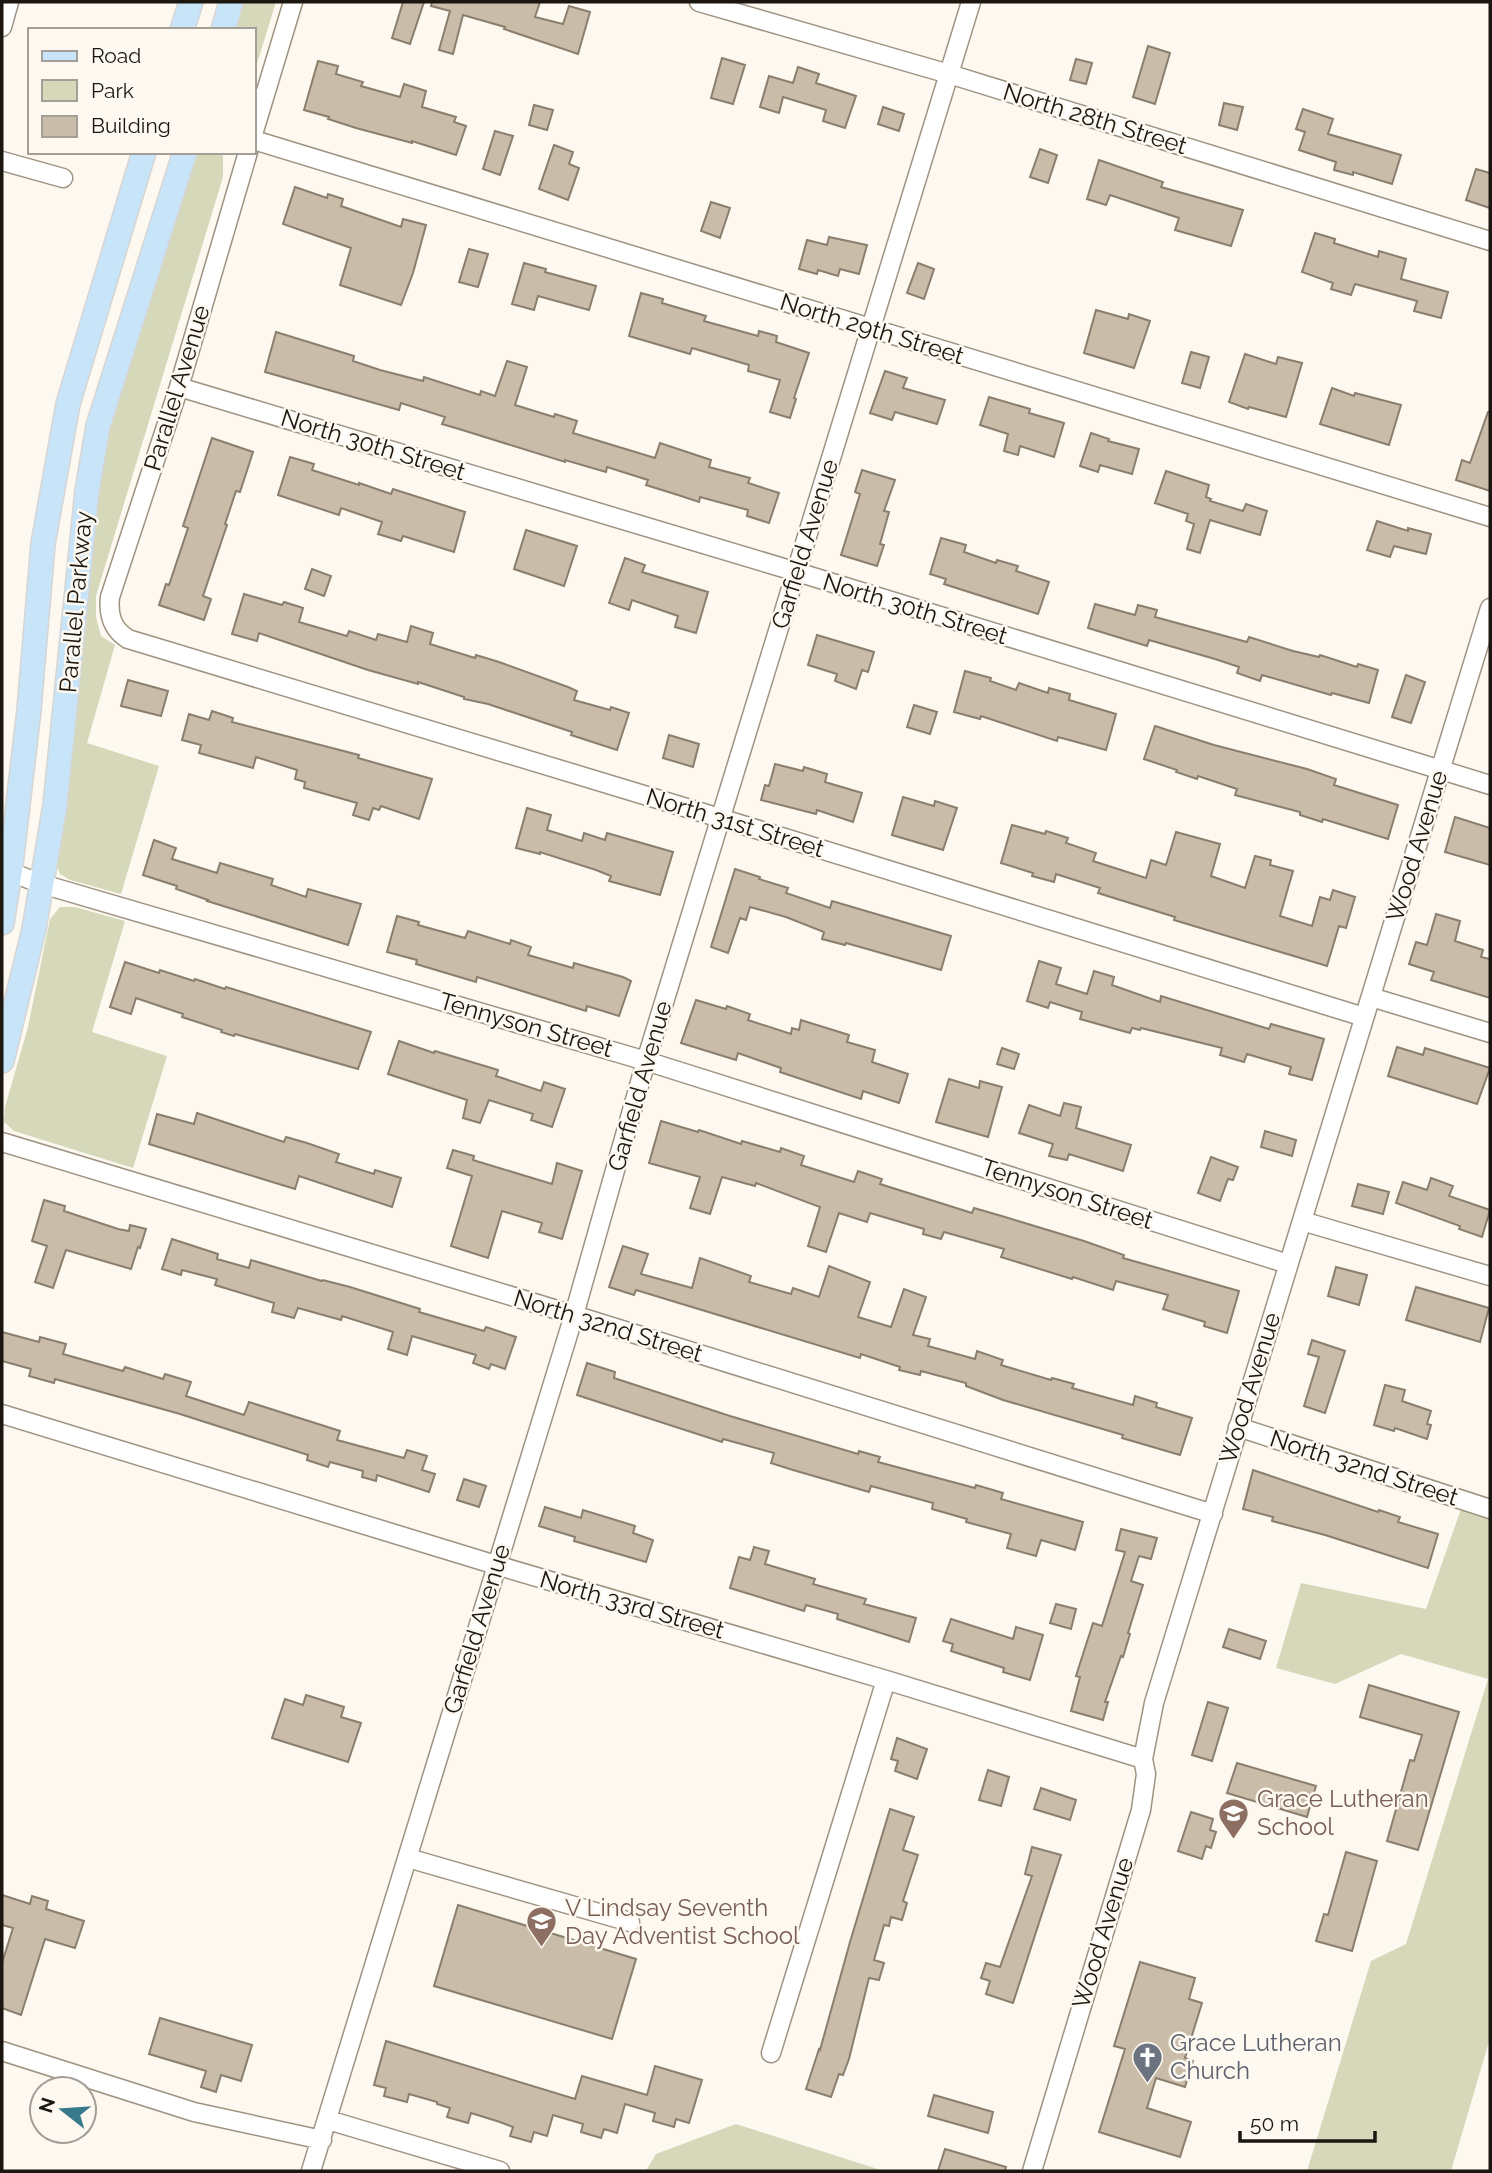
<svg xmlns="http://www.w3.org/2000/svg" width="1492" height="2173" viewBox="0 0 1492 2173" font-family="Raleway,sans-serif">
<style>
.green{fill:#d5d9ba}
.building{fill:#c9bda9;stroke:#8a7f6d;stroke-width:2}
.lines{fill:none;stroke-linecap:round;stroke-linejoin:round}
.minor-casing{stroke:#9e9380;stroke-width:21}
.major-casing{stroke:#d6d5d4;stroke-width:26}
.minor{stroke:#fff;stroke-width:18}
.major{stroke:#c8e4f8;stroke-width:23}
.labels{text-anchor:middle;stroke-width:5;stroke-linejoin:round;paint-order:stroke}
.street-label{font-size:24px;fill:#1b1710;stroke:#fdf8f0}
.education-label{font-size:24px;fill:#785e54;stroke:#fdf8f0;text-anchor:start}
.worship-label{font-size:24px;fill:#5b616d;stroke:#fdf8f0;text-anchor:start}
</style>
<rect width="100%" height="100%" fill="#fdf8f0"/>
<!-- green -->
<path class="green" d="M239,2H276L254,73V30H230Z
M194,152H223V177L96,596V617L101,636L115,645L87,743L159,766L121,894L70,880L60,874L56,863L99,481L109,430Z
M60,907H75L125,921L92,1032L167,1056L133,1168L14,1131L4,1122L5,1107L28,1027L50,919Z
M1461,1509L1490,1518V2038L1451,2171H1307L1371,1961L1406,1944L1488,1679L1401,1654L1335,1684L1276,1668L1301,1583L1426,1609Z
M736,2124L884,2171H646L656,2154Z"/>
<!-- building -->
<path class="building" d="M403,2H424L410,44L392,38Z
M432,2H540L535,17L563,24L569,6L590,12L578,54L504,29L505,27L463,15L453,54L439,50L450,11L431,6Z
M1148,46L1170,53L1155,104L1133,97Z
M722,58L745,65L733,104L711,98Z
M1076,59L1092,63L1086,84L1070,80Z
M318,61L338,66L336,74L363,82L361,86L400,97L404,84L426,91L422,107L456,117L454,122L466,126L456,155L412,141V143L356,128L328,119L329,117L304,110Z
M798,67L819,74L816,83L856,96L845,128L823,121L826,110L783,97L779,113L760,107L769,76L793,83Z
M1224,103L1243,107L1237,130L1219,125Z
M534,105L553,110L547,130L529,125Z
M883,107L904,114L899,131L878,124Z
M1303,109L1333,119L1328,134L1401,155L1392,184L1353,172V175L1334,170L1336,162L1299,150L1305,132L1296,129Z
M495,131L513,136L500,175L483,169Z
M554,145L573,152L569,164L579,168L568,200L539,189Z
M1040,149L1057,155L1048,183L1030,177Z
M1099,160L1163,182L1161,187L1243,210L1231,246L1175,230L1179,218L1110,195L1106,205L1087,199Z
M1476,169L1490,173V208L1466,200Z
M295,187L327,198L328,194L343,199L341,206L401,227L403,219L426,225L413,273L401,305L340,285L351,248L283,224Z
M711,202L730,208L720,238L701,231Z
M1315,233L1335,239L1334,243L1378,257L1379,251L1406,259L1401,279L1448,292L1441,318L1414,311L1417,301L1355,284L1351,295L1331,289L1333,283L1302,272Z
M829,237L867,245L859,274L840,269L838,276L818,270L817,274L799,269L807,240L827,245Z
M469,249L488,254L478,287L459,282Z
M524,263L546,269L545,272L596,286L589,310L538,296L534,310L512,304Z
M918,263L934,269L924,299L907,293Z
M641,293L663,299L662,303L706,316L704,321L758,336L759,331L777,336L776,342L809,353L794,398L796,399L790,418L770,412L780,380L748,371L749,365L692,348L690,354L629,336Z
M1096,310L1128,319L1129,314L1150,321L1134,368L1084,353Z
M276,332L354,356L353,361L380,370L423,381L424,377L480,395L481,391L495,396L507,361L527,367L515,405L554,417L555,414L577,421L573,433L655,458L660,443L711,460L709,467L750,478L748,483L779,493L769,523L747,516L748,510L700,497L699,502L678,495L646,485L648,480L607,467L606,472L565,460V462L459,429L442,424L445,417L401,403L399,410L265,372Z
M1191,352L1209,357L1200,388L1182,383Z
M1245,354L1276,364L1278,357L1302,363L1286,417L1249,407L1248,409L1229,402Z
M885,371L907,378L903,388L945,400L937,424L895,412L892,420L870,413Z
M1332,388L1354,396L1355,393L1401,405L1389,445L1320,424Z
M989,397L1030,409L1029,413L1064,423L1054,457L1020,446L1018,455L1004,451L1008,434L980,425Z
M1488,412H1490V491L1456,480L1462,460L1470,463Z
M1091,433L1109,439L1108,441L1139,449L1132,474L1100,465L1098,472L1080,466Z
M212,438L253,452L240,492L236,491L225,524L227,525L203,596L211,599L204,620L159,605L166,584L169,585L188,528L183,526Z
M290,457L314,464L312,470L359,485V483L391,494L393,489L465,512L454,552L403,536L401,541L378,534L382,522L341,508L339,515L278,495Z
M862,470L895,480L884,511L889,512L880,544L884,545L877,566L841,555L860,494L855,492Z
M1166,471L1209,485L1206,497L1211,499L1210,501L1243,511L1246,504L1267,511L1260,535L1210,520L1200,553L1187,549L1194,524L1186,521L1188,514L1155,503Z
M1377,521L1408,531V528L1431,534L1426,554L1394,546L1390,557L1367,550Z
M526,530L577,546L564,586L514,569Z
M941,538L966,545L964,552L996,563L997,560L1018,566L1016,571L1049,582L1038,614L944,584L946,579L930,574Z
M625,558L645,565L642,572L708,592L696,633L675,627L678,616L632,600L629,610L609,603Z
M312,569L331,576L324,596L305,589Z
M244,594L282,605L284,602L303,608L299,622L347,636L349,631L376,640L378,634L407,642L411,626L433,633L430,644L475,658L476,655L499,662L568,687L577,691L574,700L610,710L611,707L629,713L617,750L571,735L572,732L488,704L464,699V697L418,682V684L368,670L259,633L257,641L232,634Z
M1095,604L1135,615L1138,605L1157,610L1155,617L1214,633L1247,642L1249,637L1293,651L1319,657L1320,655L1357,667L1358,664L1378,670L1369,703L1332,693L1331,695L1262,675L1260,681L1237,673L1239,667L1215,659L1149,640L1147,646L1088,628Z
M817,635L874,652L868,672L862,670L856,689L835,681L837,674L808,665Z
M965,671L991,678L990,681L1016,690L1019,683L1048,693L1049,688L1070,694L1069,700L1116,714L1106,750L1058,737L1057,741L981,716L980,719L954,712Z
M1406,675L1425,682L1411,723L1392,717Z
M128,680L168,691L161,716L121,706Z
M914,705L937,712L930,734L907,727Z
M212,711L233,718L232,722L359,755L358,758L432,779L419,819L381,806L379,810L373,808L369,820L353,815L357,803L304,788L305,782L295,779L297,770L256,757L253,768L199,753L201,745L182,740L189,714L209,720Z
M1155,726L1214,745L1307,769L1336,779L1334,785L1398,805L1388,839L1323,819L1322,822L1300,815V812L1235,795L1237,789L1198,776L1197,779L1176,772L1177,770L1144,759Z
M669,735L699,744L693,767L663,758Z
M775,764L803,771L804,767L827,774L825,782L862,793L853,822L817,810L816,814L761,800L765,785L769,786Z
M903,797L934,806L935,801L957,808L943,850L892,835Z
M527,808L551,815L547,830L582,841L584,833L605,840L607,833L673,852L660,895L609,881L611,876L596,870L540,852V854L516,848Z
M1455,817L1490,828V865L1445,852Z
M1012,825L1045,834L1046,831L1068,838L1066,843L1096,853L1093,861L1146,878L1151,860L1166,865L1176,832L1220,844L1211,876L1245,888L1255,856L1271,860L1270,865L1293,871L1280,916L1312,926L1320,897L1330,900L1333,890L1355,897L1346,928L1339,926L1327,966L1174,920L1175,917L1098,893L1100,888L1056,874L1054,882L1032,876L1033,873L1001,863Z
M154,840L176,848L172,859L217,873L220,863L273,879L271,885L306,897L308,889L361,904L348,945L207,901L208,900L176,889L177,886L143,875Z
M735,869L760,877L759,879L788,888L786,893L830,908L832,901L951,936L941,970L846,943L845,945L822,939L824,932L786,917L750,907L746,920L740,918L728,953L711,947Z
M1436,914L1460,921L1455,941L1483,950L1481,957L1490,959V998L1431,980L1434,972L1409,964L1416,942L1427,945Z
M397,916L419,922L418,925L465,938L468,931L510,944L511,940L531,947L528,955L573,968L574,963L623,977L631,981L619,1016L587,1006L586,1011L477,977L476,982L416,964L417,960L387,952Z
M1039,961L1061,968L1056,984L1087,994L1094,971L1114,977L1112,985L1160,1002L1161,996L1269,1029L1271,1024L1324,1039L1312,1080L1289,1074L1291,1067L1247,1054L1244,1062L1220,1055L1222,1048L1141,1028L1140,1030L1132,1028L1130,1033L1080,1019L1082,1012L1050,1002L1048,1008L1027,1001Z
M125,962L159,973L160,970L194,981L195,979L225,989L226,987L371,1032L358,1069L235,1034L234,1036L221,1032L222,1030L182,1017L183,1014L136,998L131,1014L110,1007Z
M696,1000L726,1009L727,1006L750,1014L748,1020L791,1034L792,1028L799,1030L801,1020L849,1035L847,1042L875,1050L872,1062L908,1074L899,1103L863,1091L861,1099L780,1072L781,1068L738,1053L736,1060L681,1043Z
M399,1041L434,1053L435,1051L498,1070L496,1076L541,1091L544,1082L565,1089L552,1127L531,1120L533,1114L489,1100L480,1123L463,1118L467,1100L388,1074Z
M1397,1047L1423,1055L1425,1048L1490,1068L1477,1104L1388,1076Z
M1002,1048L1019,1054L1014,1069L997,1064Z
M949,1079L979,1088L980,1081L1002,1087L988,1137L936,1122Z
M1064,1103L1081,1107L1076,1128L1131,1145L1123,1171L1069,1154L1067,1160L1049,1156L1053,1144L1019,1133L1029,1105L1060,1116Z
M197,1113L284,1142L286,1137L307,1143L339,1154L336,1162L374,1174L375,1170L401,1178L392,1207L299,1176L295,1189L149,1144L157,1114L194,1124Z
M661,1121L698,1132L699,1130L741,1144L742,1141L780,1152L781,1148L804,1156L801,1165L854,1182L858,1171L882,1179L880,1184L972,1213L974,1208L1005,1217L1084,1241L1124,1255L1123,1258L1239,1291L1227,1333L1204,1326L1205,1322L1163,1309L1168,1295L1116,1281L1113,1290L1073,1277L1072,1279L1001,1257L1004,1249L944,1232L941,1239L923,1234L924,1229L870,1213L867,1222L839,1213L826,1252L808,1246L820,1207L756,1183L755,1186L722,1177L710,1214L690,1208L700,1177L649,1163Z
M1265,1131L1296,1140L1292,1156L1261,1147Z
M453,1150L474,1156L473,1160L552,1184L557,1163L582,1171L562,1239L539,1232L542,1223L502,1211L488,1258L451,1246L472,1176L447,1168Z
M1211,1157L1238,1167L1233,1180L1228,1179L1220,1201L1198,1193Z
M1431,1178L1453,1186L1449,1196L1490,1210L1482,1237L1459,1229L1460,1226L1396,1203L1403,1182L1427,1190Z
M1358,1184L1389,1192L1383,1214L1352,1206Z
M44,1200L65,1206L64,1211L118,1229L129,1231L130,1225L146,1229L140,1248L138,1247L131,1269L66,1250L53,1288L35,1282L47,1246L32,1241Z
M172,1239L218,1254L217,1259L249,1268L251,1260L322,1281L323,1280L350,1287L420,1309L419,1312L484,1331L486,1327L516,1337L505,1369L491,1364L489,1369L473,1363L476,1355L412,1336L407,1355L388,1349L393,1332L342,1316L341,1320L298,1308L294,1318L272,1312L274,1303L215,1285L217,1279L182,1270L181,1275L162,1269Z
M623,1246L648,1254L641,1274L692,1288L700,1258L751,1276L749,1282L791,1294L793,1288L819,1297L829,1266L870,1282L858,1317L891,1327L904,1289L926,1297L913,1335L930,1339L928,1346L975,1359L977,1351L1003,1360L1001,1365L1051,1380L1052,1378L1074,1384L1072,1388L1133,1405L1135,1396L1157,1403L1156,1407L1192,1418L1180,1455L1122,1438L1123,1435L1003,1400L966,1386V1383L921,1371L920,1375L899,1370L900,1367L861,1354L860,1358L636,1290L634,1295L609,1287Z
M1336,1267L1367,1275L1359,1305L1328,1296Z
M1416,1287L1489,1308L1480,1342L1406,1320Z
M2,1332L39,1342L40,1337L66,1344L63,1354L123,1371L125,1367L163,1379L165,1374L191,1382L186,1396L244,1415L249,1402L340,1431L337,1440L404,1458L407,1450L427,1456L422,1470L435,1474L429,1492L377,1475L376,1481L362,1477L363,1471L330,1462L328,1467L307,1460L308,1455L180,1414L55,1379L54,1383L29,1376L31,1369L2,1361Z
M1312,1340L1345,1351L1325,1413L1304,1406L1319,1357L1308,1354Z
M587,1363L615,1372L614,1378L730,1416L858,1454L859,1451L880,1457L878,1462L975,1488L976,1485L1003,1493L1001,1499L1083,1522L1075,1550L1041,1540L1036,1556L1007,1548L1011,1534L966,1522L967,1519L932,1509L933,1503L871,1486L869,1492L793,1470L771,1463L774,1453L723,1439L722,1442L577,1395Z
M1385,1385L1405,1390L1402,1401L1431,1411L1427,1424L1431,1425L1427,1439L1395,1428L1394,1431L1374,1425Z
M1253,1470L1378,1512L1379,1510L1400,1517L1398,1522L1438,1534L1428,1568L1325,1535L1272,1521L1273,1517L1243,1509Z
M464,1479L486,1486L479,1507L457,1500Z
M545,1507L581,1518L583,1510L635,1526L633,1533L653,1540L646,1562L574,1541L575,1537L539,1526Z
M1121,1529L1157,1538L1151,1559L1139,1556L1131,1581L1143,1585L1128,1633L1130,1634L1123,1657L1121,1656L1105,1702H1108L1103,1720L1071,1711L1080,1677L1076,1676L1093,1623L1102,1626L1125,1552L1116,1550Z
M754,1547L769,1551L765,1564L815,1579L813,1584L866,1599L864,1604L916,1618L909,1642L837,1619L838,1614L806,1605L804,1611L730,1588L739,1557L750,1560Z
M1056,1604L1076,1609L1071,1629L1050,1623Z
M951,1619L1013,1639L1016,1627L1043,1635L1030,1680L1003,1672L1004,1668L951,1651L953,1644L943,1641Z
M1229,1629L1266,1641L1260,1659L1223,1647Z
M1369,1685L1459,1712L1418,1850L1387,1841L1410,1760L1414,1761L1422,1735L1360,1717Z
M306,1695L344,1707L341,1717L361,1723L348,1762L272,1738L285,1699L303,1705Z
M1208,1702L1228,1708L1212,1761L1192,1755Z
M897,1738L927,1749L917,1779L895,1771L898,1761L891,1759Z
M1237,1763L1316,1786L1307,1817L1227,1793Z
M988,1770L1009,1777L1001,1806L979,1800Z
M1041,1788L1076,1800L1070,1820L1034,1809Z
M890,1809L914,1817L903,1850L918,1855L903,1901L907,1903L902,1920L891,1917L889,1926L884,1925L874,1960L884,1963L879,1980L869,1978L849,2059L843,2075L839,2074L831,2097L806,2089L819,2049L820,2050L850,1942Z
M1191,1812L1213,1819L1210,1830L1216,1832L1211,1848L1206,1846L1202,1859L1178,1851Z
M1032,1847L1061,1855L1013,2003L986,1994L990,1981L981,1978L986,1963L1000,1967L1032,1876L1025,1874Z
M1346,1852L1377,1861L1352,1951L1316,1941L1324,1914L1328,1915Z
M2,1895L30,1904L32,1896L48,1901L46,1909L84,1921L75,1948L45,1939L21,2015L2,2008V1963L13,1928L2,1925Z
M458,1905L636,1959L612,2039L434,1986Z
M1140,1962L1195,1978L1189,1999L1202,2003L1185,2058L1193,2061L1185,2087L1156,2078L1147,2108L1191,2122L1180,2157L1099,2132L1125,2049L1114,2046Z
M160,2018L252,2045L241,2081L221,2075L216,2092L201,2087L206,2071L149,2054Z
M386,2041L575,2099L582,2076L647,2095L655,2066L702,2080L689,2123L676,2119L674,2127L653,2121L655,2113L625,2104L617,2133L604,2129L601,2138L581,2132L583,2124L553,2115L547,2136L534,2132L531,2142L510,2136L513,2127L500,2122L471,2113L468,2123L447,2117L450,2108L437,2104V2102L409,2094L407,2102L384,2096L386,2088L374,2085Z
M934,2095L993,2112L988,2133L928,2116Z
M945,2149L1006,2167L1005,2171H938Z"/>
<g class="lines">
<defs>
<path id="minor" d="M699,2L949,74L1490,241
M2,27L9,2
M254,131L293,2
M254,140L1490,517
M248,152L179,387L110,597C108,615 112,629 128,639L720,818L1364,1017
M2,161L63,178
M179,387L797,572L1490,785
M2,869L42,884L646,1061L1288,1264
M1371,997L1490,1033
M2,1142L574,1315L1213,1514
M1302,1221L1490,1276
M2,1414L496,1565L886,1680L1143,1759
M1238,1427L1490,1509
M408,1858L630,1922
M2,2051L194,2112L322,2140
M771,2053L886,1680
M328,2120L500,2171
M311,2171L574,1315L646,1061L971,2
M1032,2171L1141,1810L1146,1774L1143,1759L1154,1703L1490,608"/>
<path id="major" d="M182,30L191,2
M223,30L231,2
M2,923L10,873L29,710L43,544L68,404L144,152
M2,1061L34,929L55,805L87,491L98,426L185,152"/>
</defs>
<!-- minor casing -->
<use href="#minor" class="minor-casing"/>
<!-- major casing -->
<use href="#major" class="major-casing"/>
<!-- minor -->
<use href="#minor" class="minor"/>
<!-- major -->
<use href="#major" class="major"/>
</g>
<!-- icons -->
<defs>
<symbol id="school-pin" viewBox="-11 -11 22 30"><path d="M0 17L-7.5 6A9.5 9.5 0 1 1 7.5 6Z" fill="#8d6e63" stroke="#fdf8f0"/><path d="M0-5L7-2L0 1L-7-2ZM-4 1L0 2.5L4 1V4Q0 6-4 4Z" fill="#fff"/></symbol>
<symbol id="church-pin" viewBox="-11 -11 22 30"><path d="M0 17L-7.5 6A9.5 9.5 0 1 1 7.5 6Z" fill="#6b7280" stroke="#fdf8f0"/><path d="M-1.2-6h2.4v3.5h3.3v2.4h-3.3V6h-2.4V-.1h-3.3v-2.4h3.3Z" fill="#fff"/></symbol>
</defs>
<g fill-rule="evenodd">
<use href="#school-pin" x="1216" y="1796" width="35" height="47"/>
<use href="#school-pin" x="524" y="1904" width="35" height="47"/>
<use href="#church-pin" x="1130" y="2040" width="35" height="47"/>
</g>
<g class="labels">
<!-- street labels -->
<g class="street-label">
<text transform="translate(1095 119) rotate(17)" y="8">North 28th Street</text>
<text transform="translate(872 329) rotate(17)" y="8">North 29th Street</text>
<text transform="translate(177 388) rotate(-73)" y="8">Parallel Avenue</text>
<text transform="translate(373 445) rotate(17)" y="8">North 30th Street</text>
<text transform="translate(805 544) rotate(-73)" y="8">Garfield Avenue</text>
<text transform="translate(76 602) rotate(-85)" y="8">Parallel Parkway</text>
<text transform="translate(915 609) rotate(17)" y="8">North 30th Street</text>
<text transform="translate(735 823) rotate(17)" y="8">North 31st Street</text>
<text transform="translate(1417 846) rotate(-73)" y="8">Wood Avenue</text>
<text transform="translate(526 1025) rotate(16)" y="8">Tennyson Street</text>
<text transform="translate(640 1086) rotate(-74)" y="8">Garfield Avenue</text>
<text transform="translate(1067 1194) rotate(18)" y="8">Tennyson Street</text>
<text transform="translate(608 1326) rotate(17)" y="8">North 32nd Street</text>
<text transform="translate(1250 1388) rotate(-73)" y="8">Wood Avenue</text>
<text transform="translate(1364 1468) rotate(18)" y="8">North 32nd Street</text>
<text transform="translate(632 1605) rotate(16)" y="8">North 33rd Street</text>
<text transform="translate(477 1629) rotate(-73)" y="8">Garfield Avenue</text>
<text transform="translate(1103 1933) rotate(-73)" y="8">Wood Avenue</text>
</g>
<!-- education labels -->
<g class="education-label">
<text x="1257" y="1807">Grace Lutheran<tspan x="1257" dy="28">School</tspan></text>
<text x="565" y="1916">V Lindsay Seventh<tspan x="565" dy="28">Day Adventist School</tspan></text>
</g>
<!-- worship labels -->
<g class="worship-label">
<text x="1170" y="2051">Grace Lutheran<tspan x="1170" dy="28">Church</tspan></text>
</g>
</g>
<!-- border -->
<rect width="1492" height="2173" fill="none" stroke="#1b1710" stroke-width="7"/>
<!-- legend -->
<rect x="28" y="28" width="228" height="126" fill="#fdf8f0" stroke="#a39e96" stroke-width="2"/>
<rect x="42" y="51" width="35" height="10" fill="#c8e4f8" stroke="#a39e96" stroke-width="2"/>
<text x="91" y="63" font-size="21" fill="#1b1710">Road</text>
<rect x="42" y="80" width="35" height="21" fill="#d5d9ba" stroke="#a39e96" stroke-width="2"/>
<text x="91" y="98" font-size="21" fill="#1b1710">Park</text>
<rect x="42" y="116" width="35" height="21" fill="#c9bda9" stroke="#a39e96" stroke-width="2"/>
<text x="91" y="133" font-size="21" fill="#1b1710">Building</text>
<!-- north arrow -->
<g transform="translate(63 2110) rotate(287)"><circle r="33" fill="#fdf8f0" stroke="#a39e96" stroke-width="2"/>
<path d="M0-5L12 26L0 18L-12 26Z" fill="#377a8b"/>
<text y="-10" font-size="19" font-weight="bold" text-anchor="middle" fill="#1b1710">N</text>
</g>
<!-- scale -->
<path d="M1240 2131v10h135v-10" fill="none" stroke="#1b1710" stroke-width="3.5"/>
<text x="1250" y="2131" font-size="21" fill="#1b1710" stroke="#fdf8f0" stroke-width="5" paint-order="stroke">50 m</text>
</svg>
